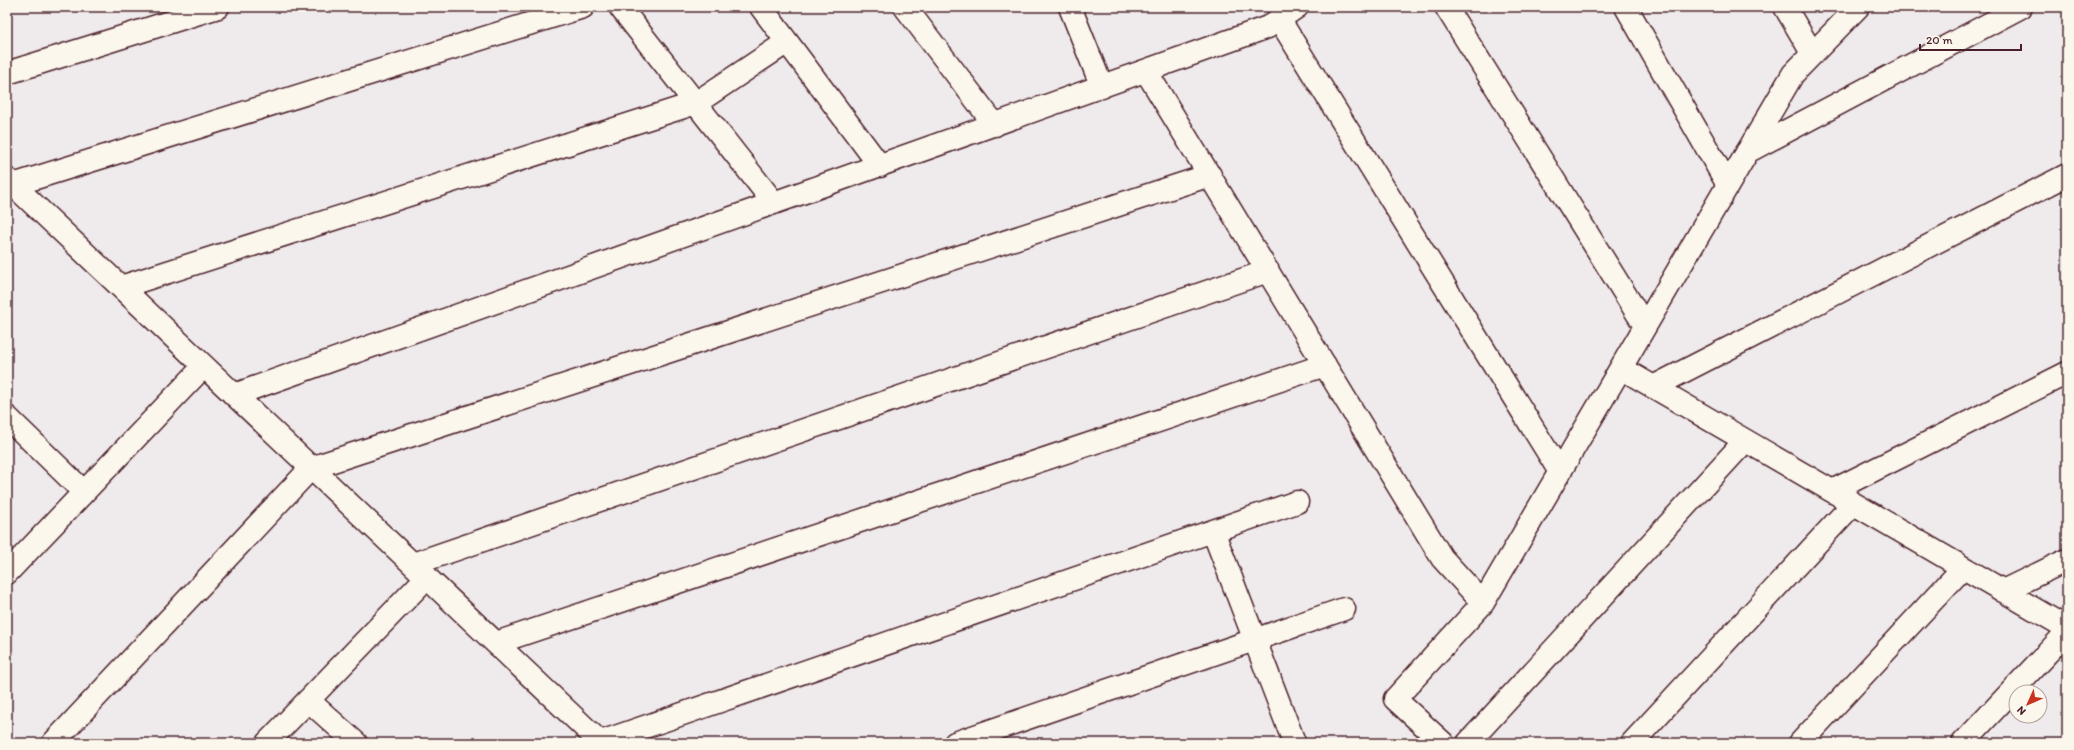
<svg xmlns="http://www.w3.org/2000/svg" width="2074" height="750" viewBox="0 0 2074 750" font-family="Itim,sans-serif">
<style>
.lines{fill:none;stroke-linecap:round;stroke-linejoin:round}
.minor-casing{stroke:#4a1f2b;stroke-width:25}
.minor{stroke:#fbf7ec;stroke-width:22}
</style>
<rect width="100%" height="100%" fill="#efeaeb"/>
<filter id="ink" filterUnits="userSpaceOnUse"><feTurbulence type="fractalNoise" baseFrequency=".025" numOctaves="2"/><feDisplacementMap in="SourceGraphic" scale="8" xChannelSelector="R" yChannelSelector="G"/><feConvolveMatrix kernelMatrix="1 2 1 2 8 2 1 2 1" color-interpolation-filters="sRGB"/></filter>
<g filter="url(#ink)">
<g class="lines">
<defs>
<path id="minor" d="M620,7L774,203
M761,7L880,166
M905,7L995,125
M1070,7L1102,87
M1446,7L1645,326
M1626,7L1728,185
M1785,7L1812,53
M1279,19L1560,472
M1146,71L1442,558L1483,603
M7,73L218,7
M1747,152L2021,7
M7,179L601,743
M13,185L583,7
M121,287L696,103L787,42
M1621,368L2067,628
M1653,387L2067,175
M234,395L1268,27L1297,7
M7,417L84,492
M1832,491L2067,373
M1213,531L1294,742
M413,564L1268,271
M7,573L204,366
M2003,591L2067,560
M496,643L1325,365
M308,700L356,743
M601,742L1297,502
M53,743L311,468L1210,175
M267,743L427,577
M955,743L1344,609
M1443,743L1395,699L1483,603L1793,74L1858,7
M1468,743L1745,441
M1632,743L1853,504
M1800,743L1963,568
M1963,743L2067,632"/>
</defs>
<!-- minor casing -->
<use href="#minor" class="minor-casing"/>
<!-- minor -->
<use href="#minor" class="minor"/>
</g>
</g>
<!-- margin -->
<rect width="2074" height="750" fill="none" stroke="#fbf7ec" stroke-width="24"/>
<rect x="12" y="12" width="2050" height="726" fill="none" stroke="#4a1f2b" stroke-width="1.5" filter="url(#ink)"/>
<!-- north arrow -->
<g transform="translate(2028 704) rotate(225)"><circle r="19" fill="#fbf7ec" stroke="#b4a19f"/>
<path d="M0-3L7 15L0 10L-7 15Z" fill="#c8321e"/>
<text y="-6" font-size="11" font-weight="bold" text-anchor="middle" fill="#4a1f2b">N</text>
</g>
<!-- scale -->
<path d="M1920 44v6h101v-6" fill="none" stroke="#4a1f2b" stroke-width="2"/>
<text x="1926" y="44" font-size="12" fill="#4a1f2b" stroke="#fbf7ec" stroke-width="3" paint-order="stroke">20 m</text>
</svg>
